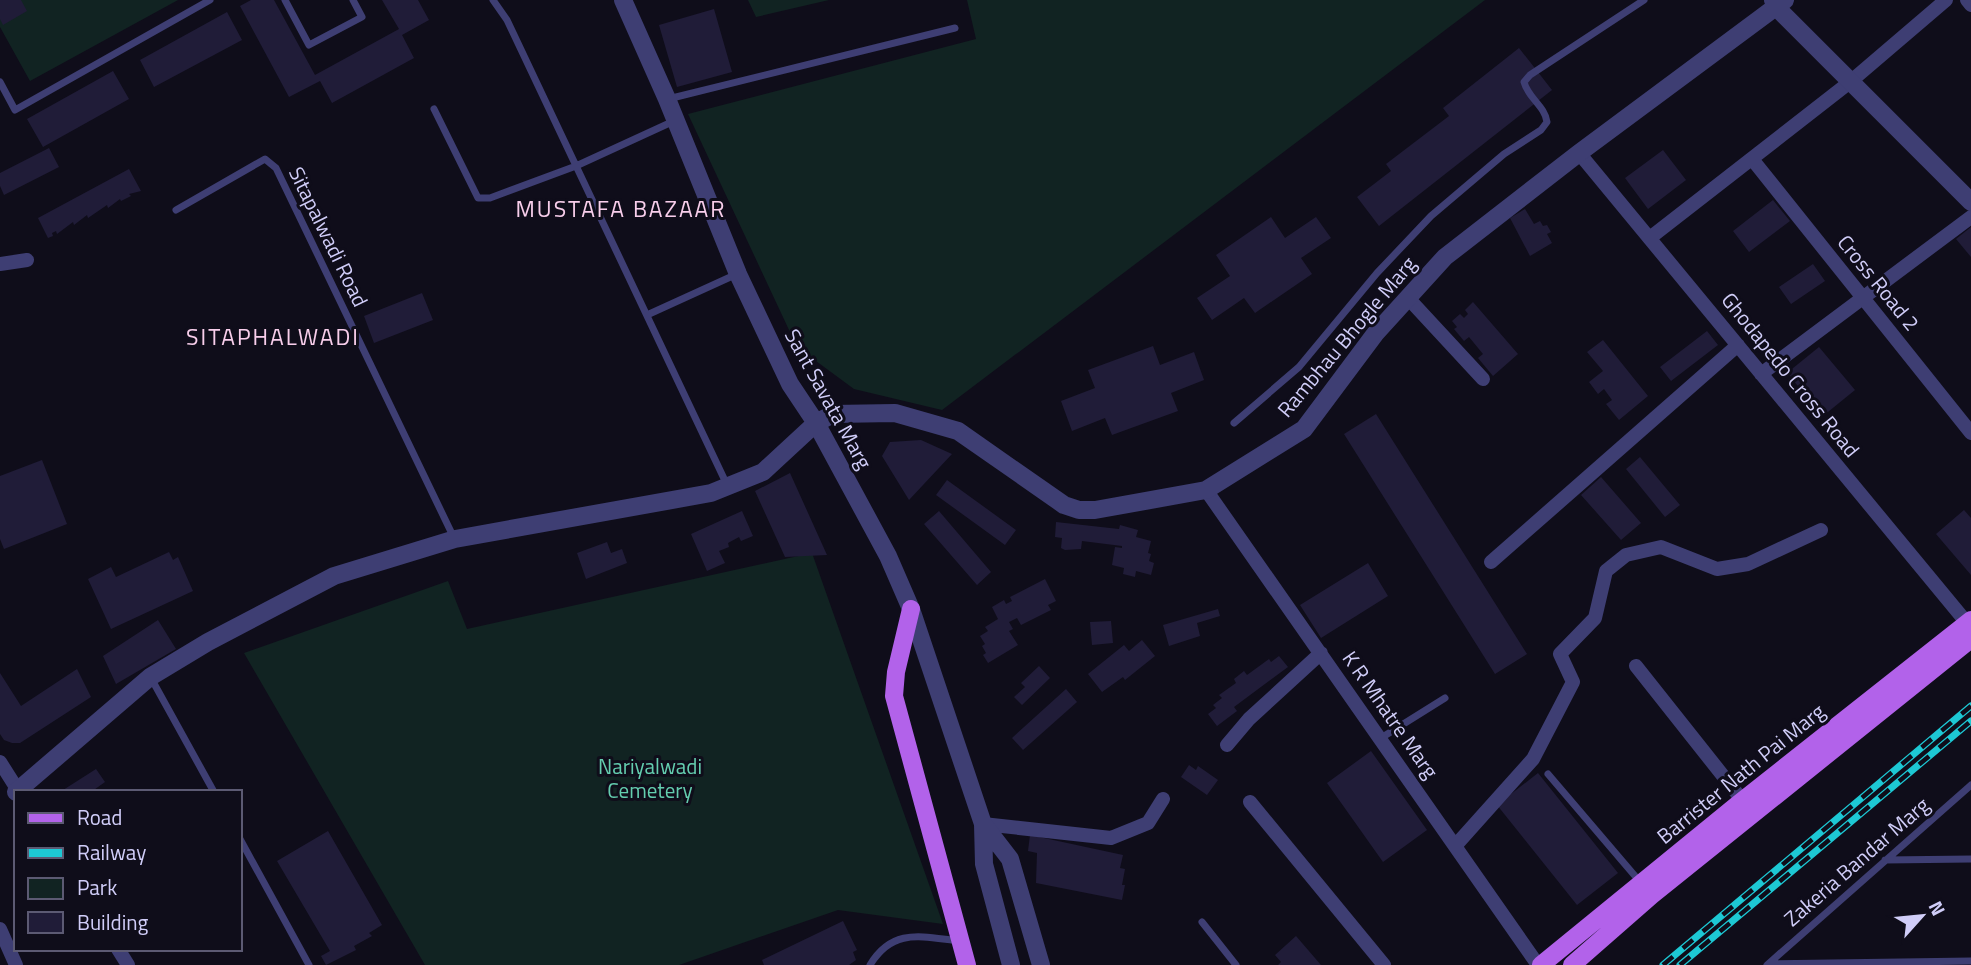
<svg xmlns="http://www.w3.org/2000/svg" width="1971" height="965" viewBox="0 0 1971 965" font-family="'Titillium Web',sans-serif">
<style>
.green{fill:#112322}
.building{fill:#201c38}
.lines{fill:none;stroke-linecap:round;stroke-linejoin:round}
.service{stroke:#3e3e73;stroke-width:7}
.minor{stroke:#3e3e73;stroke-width:14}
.tertiary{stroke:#3e3e73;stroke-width:18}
.primary{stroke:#b262ea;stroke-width:18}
.rail-casing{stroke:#1dc8d4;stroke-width:7}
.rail{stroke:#0f0d1a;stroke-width:4.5;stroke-dasharray:13;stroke-linecap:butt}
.labels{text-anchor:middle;stroke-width:6;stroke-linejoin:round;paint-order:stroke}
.street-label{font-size:21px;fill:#d0cdf8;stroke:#0f0d1a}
.park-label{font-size:21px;fill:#64cdaf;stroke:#0f0d1a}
.neighbourhood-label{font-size:23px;letter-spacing:2px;fill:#f8ceeb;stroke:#0f0d1a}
</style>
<rect width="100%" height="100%" fill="#0f0d1a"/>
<!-- green -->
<path class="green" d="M0,0H178L30,81L0,27Z
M748,0H829L756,17Z
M967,0H1485L942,410L854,389L797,347L688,114L976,39Z
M812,553L943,924L838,910L679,965H425L244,653L448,581L467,629Z"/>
<!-- building -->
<path class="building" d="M0,0H21L27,11L3,25L0,19Z
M251,0H274L315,75L399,29L382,0H418L429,20L402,35L414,58L332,103L320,81L289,97L240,6Z
M714,9L732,72L677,87L659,25Z
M227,12L242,40L154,87L140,60Z
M1519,48L1552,90L1379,226L1357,197L1391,171L1386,164L1449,116L1443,108Z
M113,71L129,99L43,147L27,119Z
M49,148L59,167L4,195L0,186V173Z
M1663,150L1686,180L1648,209L1625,178Z
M129,169L141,191L129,194L131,196L121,201L120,199L108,208L107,205L88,218L87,215L74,225L73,222L57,234L56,231L52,233L53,236L48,238L38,218Z
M1773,200L1790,221L1749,252L1733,231Z
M1525,209L1534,224L1540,221L1543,226L1547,225L1551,232L1547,234L1552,243L1530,256L1510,218Z
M1271,217L1285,238L1316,217L1331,238L1301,258L1312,274L1255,313L1244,298L1212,320L1197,298L1230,276L1216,255Z
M1971,227V257L1956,239Z
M1813,264L1825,281L1791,304L1779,287Z
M422,293L433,320L374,343L364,316Z
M1473,302L1518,354L1493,376L1478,358L1483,354L1469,337L1464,341L1454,329L1457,327L1452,321L1460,314L1464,318L1468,314L1465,310Z
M1707,331L1718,345L1671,381L1660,367Z
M1603,340L1648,396L1619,420L1606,404L1612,400L1604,389L1598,394L1589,382L1603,371L1587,352Z
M1153,346L1160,365L1194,352L1204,380L1171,393L1178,411L1112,435L1105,418L1072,431L1061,401L1095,388L1088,370Z
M1819,347L1855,390L1823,416L1787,373Z
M1376,414L1527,654L1495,674L1344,434Z
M921,440L952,454L909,500L882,456L890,442Z
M1640,457L1680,505L1665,517L1626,469Z
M42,460L67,524L4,549L0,539V476Z
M790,473L827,555L785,557L755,491Z
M1601,477L1641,523L1621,540L1581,495Z
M947,480L1016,530L1005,545L936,495Z
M1964,510L1971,518V575L1936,534Z
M742,511L753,536L741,541L739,537L728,543L729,547L719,551L725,563L707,571L691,534Z
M939,511L991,572L977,585L924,524Z
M1056,522L1119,529L1120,525L1138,530L1136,537L1151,541L1148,553L1151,554L1149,561L1154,563L1151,575L1136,571L1135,577L1123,574L1124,568L1112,565L1115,547L1122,548V546L1082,541L1081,549L1065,550L1061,548L1062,538L1055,537Z
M607,542L611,553L622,549L627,563L586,579L577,553Z
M169,552L173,560L178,557L193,591L111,629L88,579L111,567L116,577Z
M1368,563L1388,596L1321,638L1300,605Z
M1045,579L1056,601L1048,605L1051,610L1021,625L1017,618L1009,622L1013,629L1009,631L1018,645L988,663L983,655L986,653L982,646L985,644L980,636L988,631L985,627L998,619L992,607L1004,600L1006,604L1012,601L1010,597Z
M1218,609L1220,616L1197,623L1200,636L1169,646L1163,625Z
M158,620L176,649L116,684L103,656Z
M1111,621L1113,643L1092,645L1090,622Z
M1142,640L1155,656L1125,680L1123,677L1102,692L1088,674L1124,645L1129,651Z
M1279,656L1288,667L1234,707L1237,711L1217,726L1208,714L1216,708L1213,705L1222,698L1219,695L1236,683L1234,679L1244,671L1247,675L1269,659L1271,662Z
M1039,666L1050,678L1022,705L1014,697L1025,687L1021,683Z
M77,669L91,697L20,743H12L4,740L0,734V673L21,706Z
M1066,689L1077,702L1023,750L1012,738Z
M1371,751L1427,830L1383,862L1327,783Z
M1189,765L1196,770L1198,766L1218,780L1207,795L1181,777Z
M96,769L105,782L91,792H60Z
M1538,773L1618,873L1577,905L1497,805Z
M328,831L382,925L369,933L372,936L354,946L356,950L326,965L321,956L330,951L277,861Z
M1030,835L1123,855L1120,868L1125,869L1122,885H1125L1122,900L1036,883L1037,853L1028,851Z
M843,921L857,950L853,952L856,960L849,965H764L762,960Z
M1296,936L1321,965H1278L1281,962L1275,955Z"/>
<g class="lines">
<!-- service -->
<path class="service" d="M285,0L309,45L362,17L353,0
M493,0L507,20L728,487
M0,82L15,110L210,0
M668,99L955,28
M434,109L478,198H490L576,166L674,121
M176,210L265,159L276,168L454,538
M647,315L737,274
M1234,423L1299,367L1377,273L1431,216L1504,154L1541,130L1547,122C1545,106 1528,98 1524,82L1530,75L1644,0
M151,678L214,792
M1381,738L1445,698
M1548,774L1641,883
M240,839L309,965
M1885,860L1971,859
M1202,922L1236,965
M1769,964L1971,961
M870,965C893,927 922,937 960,941
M1767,965L1971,785"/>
<!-- minor -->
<path class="minor" d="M1967,0L1971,5
M1579,153L1967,623
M1752,159L1971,433
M1651,237L1850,82L1946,0
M0,264L27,260
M1408,298L1483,379
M1761,374L1971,217
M1206,490L1538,965
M1491,562L1738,345
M1636,666L1743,801
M1227,745L1249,719L1321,653
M0,762L19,792
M1250,802L1384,965
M983,824L1111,838L1148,823L1163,799
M1456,845L1533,759L1573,682L1560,654L1595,618L1606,571L1626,555L1661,547L1717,569L1748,564L1821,530
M0,929L16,965
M118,949L128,965"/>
<!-- tertiary -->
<path class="tertiary" d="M623,0L667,99L738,274L790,384L816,423L888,556L911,609L983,824L984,864L1011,965
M1773,0L1775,6L1971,202
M16,792L150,677L208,642L334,576L455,539L711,493L763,472L816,423L833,414L895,413L958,431L1064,505L1079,510H1095L1206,490L1304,429L1375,334L1445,257L1579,153L1785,0
M983,824L1010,859L1041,965"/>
<!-- primary -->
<path class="primary" d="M911,609L896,672L894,696L967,965
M1541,965L1737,805L1971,620
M1572,965L1652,895L1971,639"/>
<defs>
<path id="rail" d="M1663,965L1971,706
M1680,965L1971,721"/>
</defs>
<!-- rail casing -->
<use href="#rail" class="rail-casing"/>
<!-- rail -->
<use href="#rail" class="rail"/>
</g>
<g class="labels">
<!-- street labels -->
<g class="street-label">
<text transform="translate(328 237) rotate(64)" y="7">Sitapalwadi Road</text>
<text transform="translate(1878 283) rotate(51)" y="7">Cross Road 2</text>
<text transform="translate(1347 337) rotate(-50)" y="7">Rambhau Bhogle Marg</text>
<text transform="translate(1790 375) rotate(51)" y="7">Ghodapedo Cross Road</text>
<text transform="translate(828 399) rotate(61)" y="7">Sant Savata Marg</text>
<text transform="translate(1390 715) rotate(55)" y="7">K R Mhatre Marg</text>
<text transform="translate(1741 774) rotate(-39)" y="7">Barrister Nath Pai Marg</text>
<text transform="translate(1857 862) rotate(-41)" y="7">Zakeria Bandar Marg</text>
</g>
<!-- park labels -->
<g class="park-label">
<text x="650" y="774">Nariyalwadi<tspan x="650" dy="24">Cemetery</tspan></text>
</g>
<!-- neighbourhood labels -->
<g class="neighbourhood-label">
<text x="621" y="217">MUSTAFA BAZAAR</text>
<text x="273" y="345">SITAPHALWADI</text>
</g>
</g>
<!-- legend -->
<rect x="14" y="790" width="228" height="161" fill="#0f0d1a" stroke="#5c5a73" stroke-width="2"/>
<rect x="28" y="813" width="35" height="10" fill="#b262ea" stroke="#5c5a73" stroke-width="2"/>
<text x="77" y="825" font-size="21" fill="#d0cdf8">Road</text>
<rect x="28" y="848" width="35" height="10" fill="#1dc8d4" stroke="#5c5a73" stroke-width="2"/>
<text x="77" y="860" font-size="21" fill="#d0cdf8">Railway</text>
<rect x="28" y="878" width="35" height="21" fill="#112322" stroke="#5c5a73" stroke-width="2"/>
<text x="77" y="895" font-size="21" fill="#d0cdf8">Park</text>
<rect x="28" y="912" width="35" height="21" fill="#201c38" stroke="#5c5a73" stroke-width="2"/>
<text x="77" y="930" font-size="21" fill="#d0cdf8">Building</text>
<!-- north arrow -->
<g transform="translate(1922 916) rotate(63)" stroke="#0f0d1a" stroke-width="5" paint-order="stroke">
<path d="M0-5L12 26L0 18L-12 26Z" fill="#d0cdf8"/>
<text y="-10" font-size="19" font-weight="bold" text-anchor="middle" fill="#d0cdf8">N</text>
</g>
</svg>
